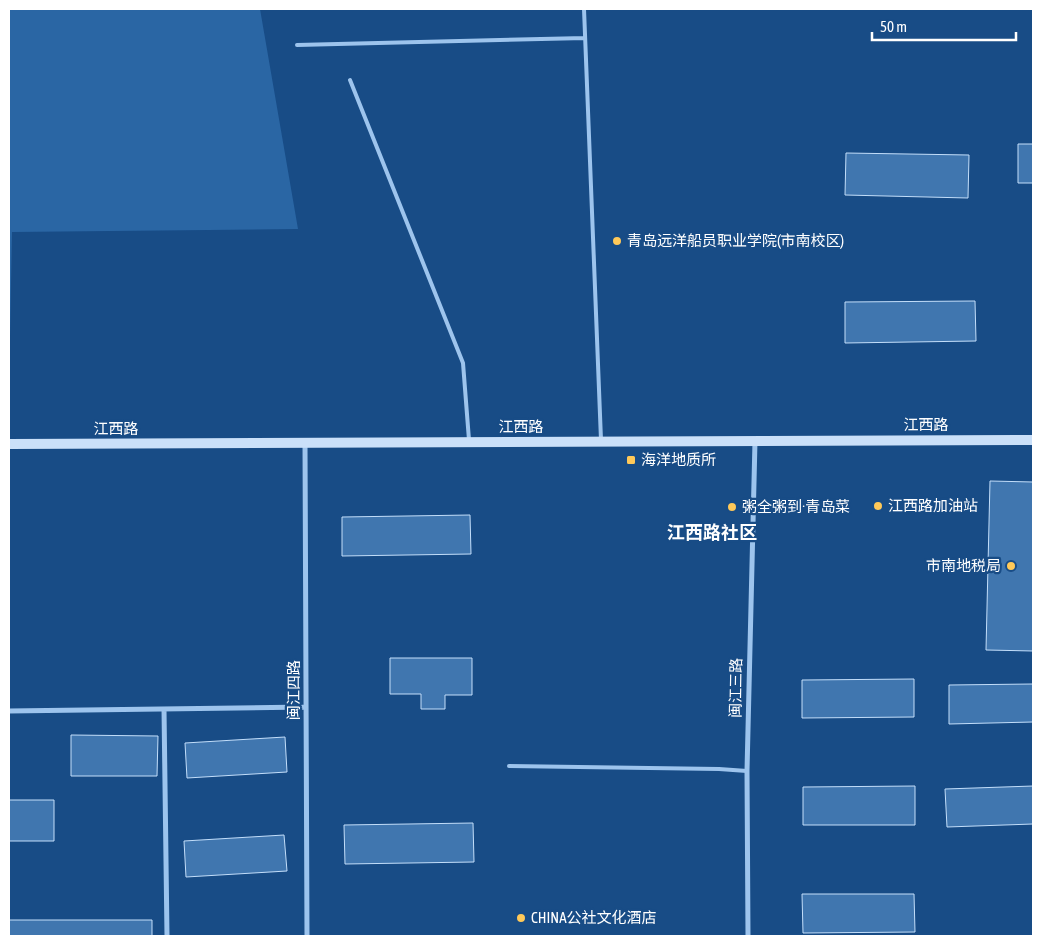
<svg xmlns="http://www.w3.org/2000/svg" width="1042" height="945" viewBox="0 0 1042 945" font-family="'Asap Condensed','Noto Sans SC',sans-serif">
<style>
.green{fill:#2a66a4}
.building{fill:#4076af;stroke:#c3defa}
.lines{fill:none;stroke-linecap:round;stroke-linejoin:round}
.service{stroke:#9dc4ed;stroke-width:4}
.minor{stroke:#9dc4ed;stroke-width:5}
.secondary{stroke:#cae0f9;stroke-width:10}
.poi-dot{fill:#ffc959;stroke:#184c86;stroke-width:2}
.labels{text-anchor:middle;stroke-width:4.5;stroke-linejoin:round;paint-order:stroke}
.poi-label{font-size:15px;fill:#fff;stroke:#184c86;text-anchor:start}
.street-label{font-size:15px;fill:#fff;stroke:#184c86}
.quarter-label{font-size:18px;font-weight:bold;fill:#fff;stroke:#184c86}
</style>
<rect width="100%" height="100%" fill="#184c86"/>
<!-- green -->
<path class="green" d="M9,9H260L298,229L12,232L9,389Z"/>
<!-- building -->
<path class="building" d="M1018,144H1033V183H1018Z
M846,153L969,155L968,198L845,195Z
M975,301L976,341L845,343V302Z
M990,481L1033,482V651L986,650Z
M470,515L471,554L342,556V517Z
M390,658H472V695H445V709H421V694H390Z
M914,679V717L802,718V680Z
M1033,684V722L949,724V685Z
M71,735L158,736L157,776H71Z
M285,737L287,772L187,778L185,743Z
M915,786V825H803V787Z
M1033,786V824L947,827L945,789Z
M9,800H54V841H9Z
M473,823L474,862L345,864L344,825Z
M284,835L287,871L186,877L184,841Z
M802,894H914L915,932L803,933Z
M9,920H152V936H9Z"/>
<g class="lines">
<!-- service -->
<path class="service" d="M584,9L601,440
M297,45L585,38
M350,80L463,363L469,440
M509,766L719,769L747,771"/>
<!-- minor -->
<path class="minor" d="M305,443L307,936
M164,709L167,936
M9,711L306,707
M748,936L747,771L755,441"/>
<!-- secondary -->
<path class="secondary" d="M9,444L1033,440"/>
</g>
<!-- markers -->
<g class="poi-dot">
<circle cx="617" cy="241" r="5"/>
<rect x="626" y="455" width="10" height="10" rx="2.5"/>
<circle cx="878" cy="506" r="5"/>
<circle cx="732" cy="507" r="5"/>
<circle cx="1011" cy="566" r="5"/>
<circle cx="521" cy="918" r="5"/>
</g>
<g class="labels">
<!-- poi labels -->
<g class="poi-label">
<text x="627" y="246">青岛远洋船员职业学院(市南校区)</text>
<text x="641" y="465">海洋地质所</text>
<text x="888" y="511">江西路加油站</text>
<text x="742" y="512">粥全粥到·青岛菜</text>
<text x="1001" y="571" text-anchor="end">市南地税局</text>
<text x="531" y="923">CHINA公社文化酒店</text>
</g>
<!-- street labels -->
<g class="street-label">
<text x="926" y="430">江西路</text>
<text x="521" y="432">江西路</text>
<text x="116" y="434">江西路</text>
<text transform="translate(736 688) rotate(-89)" y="5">闽江三路</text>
<text transform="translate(294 690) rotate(-90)" y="5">闽江四路</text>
</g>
<!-- quarter labels -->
<g class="quarter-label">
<text x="712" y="539">江西路社区</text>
</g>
</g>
<!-- border -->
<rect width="1042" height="945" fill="none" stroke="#ffffff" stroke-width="20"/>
<!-- scale -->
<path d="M872 32v8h144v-8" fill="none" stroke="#ffffff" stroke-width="2.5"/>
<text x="880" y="32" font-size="15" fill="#ffffff" stroke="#184c86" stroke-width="4" paint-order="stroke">50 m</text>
</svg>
